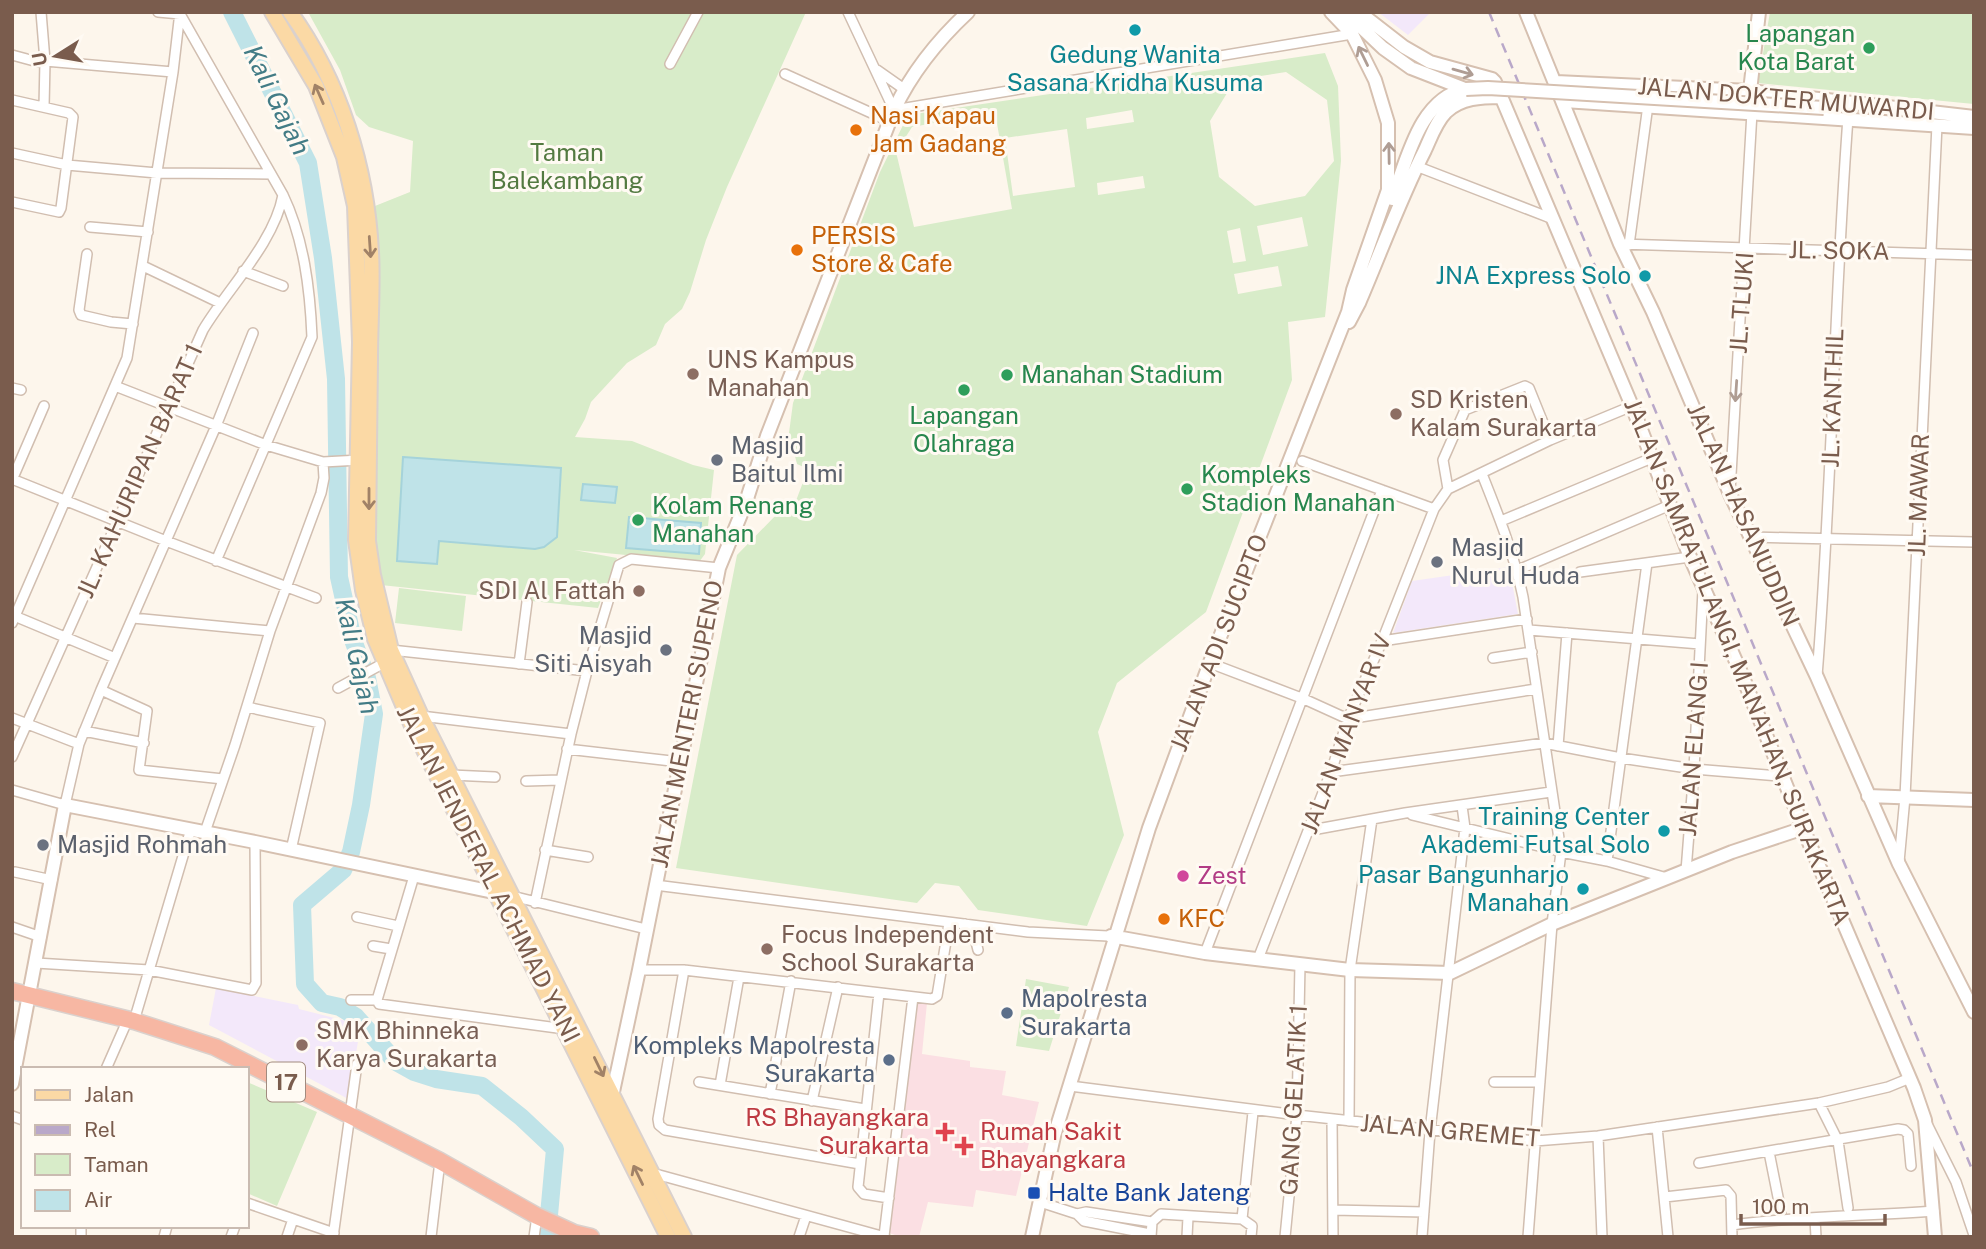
<svg xmlns="http://www.w3.org/2000/svg" width="1986" height="1249" viewBox="0 0 1986 1249" font-family="'Public Sans',sans-serif">
<style>
.education{fill:#f3e8fa}
.medical{fill:#fbdfe3}
.green{fill:#d8ecc9;fill-rule:evenodd}
.water{fill:#bfe3e8;stroke:#a5d3da;stroke-width:2}
.lines{fill:none;stroke-linecap:round;stroke-linejoin:round}
.river{stroke:#bfe3e8;stroke-width:18}
.street-casing{stroke:#d1beb0;stroke-width:12}
.secondary-casing{stroke:#d6c0b0;stroke-width:16}
.primary-casing{stroke:#dad1cd;stroke-width:18}
.highway-casing{stroke:#dad1cd;stroke-width:19}
.street{stroke:#fff;stroke-width:9}
.secondary{stroke:#fff;stroke-width:12}
.primary{stroke:#fbd9a5;stroke-width:14}
.highway{stroke:#f7b7a3;stroke-width:16}
.rail{stroke:#b9a8c9;stroke-width:2.5;stroke-dasharray:10 7;stroke-linecap:butt}
.secondary-bridge-casing{stroke:#d6c0b0;stroke-width:16;stroke-linecap:butt}
.secondary-bridge{stroke:#fff;stroke-width:12}
.oneway{stroke:#af9d94}
.oneway2{stroke:#a18267}
.culture-dot{fill:#0f9aa8;stroke:#fffaf3;stroke-width:2.5}
.leisure-dot{fill:#2e9e5b;stroke:#fffaf3;stroke-width:2.5}
.food-dot{fill:#e8710a;stroke:#fffaf3;stroke-width:2.5}
.education-dot{fill:#8d6e63;stroke:#fffaf3;stroke-width:2.5}
.worship-dot{fill:#6b7280;stroke:#fffaf3;stroke-width:2.5}
.hotel-dot{fill:#d1479c;stroke:#fffaf3;stroke-width:2.5}
.service-dot{fill:#5c6f8a;stroke:#fffaf3;stroke-width:2.5}
.health-dot{fill:#e0444e;stroke:#fffaf3;stroke-width:2.5}
.transit-dot{fill:#1a4fb4;stroke:#fffaf3;stroke-width:2.5}
.labels{text-anchor:middle;stroke-width:6;stroke-linejoin:round;paint-order:stroke}
.shield{fill:#fffaf3;stroke:#a28b7f;stroke-width:2}
.shield-label{font-size:23px;font-weight:bold;fill:#7a5c4d}
.leisure-label{font-size:24px;fill:#27864d;stroke:#fffaf3;text-anchor:start}
.culture-label{font-size:24px;fill:#0d838f;stroke:#fffaf3;text-anchor:end}
.street-label{font-size:24px;fill:#7a5c4d;stroke:#fffaf3}
.food-label{font-size:24px;fill:#c56008;stroke:#fffaf3;text-anchor:start}
.park-label{font-size:24px;fill:#537a41;stroke:#fffaf3}
.education-label{font-size:24px;fill:#785e54;stroke:#fffaf3;text-anchor:start}
.worship-label{font-size:24px;fill:#5b616d;stroke:#fffaf3;text-anchor:start}
.hotel-label{font-size:24px;fill:#b23c85;stroke:#fffaf3;text-anchor:start}
.service-label{font-size:24px;fill:#4e5e75;stroke:#fffaf3;text-anchor:start}
.health-label{font-size:24px;fill:#be3a42;stroke:#fffaf3;text-anchor:end}
.transit-label{font-size:24px;fill:#164399;stroke:#fffaf3;text-anchor:start}
.water-label{font-size:26px;font-style:italic;fill:#437c86;stroke:#fffaf3}
</style>
<rect width="100%" height="100%" fill="#fdf6ec"/>
<!-- education -->
<path class="education" d="M1378,12H1431L1408,35Z
M1509,567L1518,614L1393,633L1412,581Z
M216,988L298,1005L299,1009L354,1023L360,1030L355,1059L359,1061L352,1101L209,1025Z"/>
<!-- medical -->
<path class="medical" d="M916,1002L927,1003L922,1054L970,1061V1067L1006,1071L1002,1095L1039,1102L1016,1196L976,1190L973,1207L928,1202L919,1237H901L889,1233Z"/>
<!-- green -->
<path class="green" d="M308,12H806L727,187L706,240L690,292L682,309L665,324L656,345L627,363L591,402L585,419L575,437L632,441L693,465L714,470L705,554L699,562L574,550L617,558L598,608L381,585L377,568L374,491L375,206L410,192L413,141L369,127L356,115L340,70Z
M1770,12H1974V104L1758,83Z
M1325,53L1338,86L1341,161L1325,317L1288,322L1292,380L1206,612L1117,683L1098,732L1124,835L1087,926L978,910L959,886L935,883L917,903L676,868L737,555L777,514H791L808,469L797,464L789,433L793,403L880,172L908,115ZM1286,72L1327,100L1334,161L1305,196L1255,206L1219,177L1210,121L1235,80ZM1132,110L1134,122L1087,129L1086,118ZM995,112L1012,209L914,227L896,152L912,127ZM1067,129L1075,187L1013,196L1005,138ZM1143,176L1145,188L1098,195L1097,183ZM1302,217L1308,246L1263,255L1257,226ZM1240,228L1246,261L1233,263L1227,231ZM1278,266L1282,286L1238,294L1234,274Z
M399,588L466,596L462,631L395,623Z
M1026,979L1069,987L1049,1051L1016,1046Z
M247,1082L317,1112L277,1206L247,1193Z"/>
<!-- water -->
<path class="water" d="M403,457L561,468L557,537L544,547L535,549L439,541L437,564L397,561Z
M583,484L617,487L615,503L581,500Z
M629,517L701,523L699,554L626,548Z"/>
<g class="lines">
<!-- river -->
<path class="river" d="M232,12L308,163L323,258L336,379L339,577L353,640L367,678L374,714L361,805L351,852L343,870L302,905L305,984L322,1003L340,1007L356,1017L396,1062L414,1072L436,1079L482,1086L521,1117L555,1149L547,1237"/>
<defs>
<path id="street" d="M41,12L45,61L44,107
M158,12L180,14L283,195C304,239 310,289 312,337L216,561
M848,12L894,110L1352,34
M12,55L38,62
M45,61L173,72
M670,64L698,12
M877,70L904,89
M785,74L889,121
M12,100L69,113L73,117L61,208L59,212L12,202
M12,153L67,165L157,173L271,174
M1416,166L1553,219
M90,227L148,232
M1620,244L1974,255
M1629,245L1648,105
M87,254L79,310L81,315L111,322L133,324
M143,266L220,303
M243,271L283,286
M115,386L266,445L323,462L360,460
M12,388L21,390
M1302,461L1434,509
M1482,474C1498,514 1514,554 1523,597L1561,852L1552,924L1528,1237
M12,479L166,541L316,598
M12,480L44,406
M1448,489L1443,460L1465,410L1525,386L1529,388L1550,440
M1730,492L1752,112
M1501,521L1647,460
M1750,537L1974,542
M1518,570L1670,505
M1580,572L1690,557
M12,615L115,658
M133,618L270,631
M12,623L127,358L173,72L180,12
M1529,630L1700,644
M1382,641L1527,619
M391,650L587,671
M1493,658L1532,652
M519,664L527,602
M1215,665L1304,699L1348,719L1536,689
M1817,676C1832,490 1834,304 1848,118
M338,688L384,663
M101,690L147,711L139,770L223,779
M247,707L320,723L291,850
M421,716L571,734
M12,718L79,744
M84,731L144,743
M1558,746L1567,633
M567,749L680,762
M12,757L203,330C228,288 274,243 283,195
M1331,772L1544,743L1621,758L1694,769L1779,776
M451,775L495,777
M526,781L560,780
M12,790L65,805L79,744L101,690L216,426L253,333
M1412,815L1559,851
M1312,830L1405,813L1551,792
M205,832L235,745L270,631L321,493L324,478L323,462
M545,850L588,857
M1561,852L1607,861L1667,878
M1607,861L1647,563
M1899,862L1905,797L1937,125
M1686,871L1694,769L1703,590
M15,872L52,880
M414,876L377,1000L379,1004L565,1029
M655,885L1028,932L1108,936
M512,896L646,929
M535,903L571,734L587,671L619,565L631,559L719,568
M357,917L398,926
M965,924L964,933L975,938L978,950
M12,927L41,937
M373,946L391,949
M1205,953L1382,490
M1258,959L1331,772L1348,719L1382,641L1434,509L1448,489L1550,440L1632,406
M36,963L149,970L252,990L256,983L255,842
M639,970H684L932,999L937,996L949,923
M684,970L658,1119L659,1125L665,1130L860,1164
M879,993L858,1187L864,1194L889,1198
M351,1000H377
M134,1021L191,829
M106,1069L128,1019
M699,1082L865,1109
M1494,1082H1540
M720,1085L739,977
M1070,1086L1297,1115L1535,1141L1598,1136L1819,1103L1888,1087L1910,1078
M770,1094L791,981
M812,1101L838,987
M1819,1103L1838,1141L1848,1208
M12,1116L23,1120
M1332,1119L1333,1237
M1349,1121L1350,970L1372,819
M1927,1124L1956,1182L1974,1235
M1657,1127L1668,1237
M1598,1136L1602,1237
M1769,1152L1781,1212
M1699,1163L1898,1129L1904,1130L1908,1134L1911,1166
M652,1173L885,1237
M1665,1197L1726,1190L1731,1196L1732,1237
M1040,1202L1077,1214L1086,1212L1152,1222
M247,1203L334,1233
M1333,1210L1424,1212
M1077,1214L1084,1221L1150,1234
M1242,1219L1252,1226L1251,1237
M1815,1219L1816,1237
M1732,1225C1799,1216 1867,1216 1934,1211
M81,1226V1237
M884,1236L913,997
M164,1237L167,1226
M231,1237L235,1226
M287,1237L293,1219
M333,1237L357,1064
M431,1237L440,1161
M534,1237L537,1216
M799,1237L806,1216
M1151,1237L1152,1222L1161,1214L1242,1219L1253,1112
M1187,1237L1188,1217
M1285,1237L1297,1115L1300,964
M1422,1237L1430,1131L1465,828L1462,806"/>
<path id="secondary" d="M1345,12L1383,48L1411,68L1465,89
M1359,12L1404,47L1430,62L1492,79L1495,82L1632,406L1690,557L1742,675L1808,840L1914,1088L1925,1120L1935,1237
M1526,12L1620,244L1653,312L1730,494L1817,677L1899,864L1974,1012
M1556,82L1750,91L1974,117
M1750,91L1759,12
M1564,101L1974,128
M1392,199C1407,161 1419,98 1466,89
M1349,322L1359,303C1381,252 1400,199 1425,150C1431,137 1436,122 1446,112C1461,98 1481,97 1501,97
M1868,796L1974,800
M1111,936L1205,953L1350,970L1450,973L1552,924L1732,852L1804,828
M12,1084L65,805L255,842L498,893
M611,1101L639,970L719,568L746,502L767,436L894,110C911,74 939,39 968,12
M1032,1237L1054,1136L1149,828L1209,665L1348,312L1353,290L1388,190V123L1375,80L1352,34L1331,12"/>
<path id="primary" d="M272,12L316,86L344,157L355,206L360,342L356,540L363,590L375,639L412,726L668,1237
M290,12C340,81 367,168 371,252C373,287 370,324 370,359C369,420 369,480 368,541L373,575L391,650L421,716L684,1237"/>
<path id="highway" d="M12,991L134,1021L215,1047L440,1161L537,1216L574,1233L591,1237"/>
</defs>
<!-- street casing -->
<use href="#street" class="street-casing"/>
<!-- secondary casing -->
<use href="#secondary" class="secondary-casing"/>
<!-- primary casing -->
<use href="#primary" class="primary-casing"/>
<!-- highway casing -->
<use href="#highway" class="highway-casing"/>
<!-- street -->
<use href="#street" class="street"/>
<!-- secondary -->
<use href="#secondary" class="secondary"/>
<!-- primary -->
<use href="#primary" class="primary"/>
<!-- highway -->
<use href="#highway" class="highway"/>
<!-- rail -->
<path class="rail" d="M1489,12L1974,1174"/>
<defs>
<path id="secondary-bridge" d="M1466,89L1488,88L1824,108"/>
</defs>
<!-- secondary-bridge casing -->
<use href="#secondary-bridge" class="secondary-bridge-casing"/>
<!-- secondary-bridge -->
<use href="#secondary-bridge" class="secondary-bridge"/>
</g>
<!-- one-way arrows -->
<defs><path id="oneway-shaft" d="M-6 0H5M1.5-3L5.5 0L1.5 3" fill="none" stroke-width="1.6" stroke-linecap="round" stroke-linejoin="round" transform="scale(1.75)"/></defs>
<g class="oneway">
<use href="#oneway-shaft" transform="translate(1363 56) rotate(-116)"/>
<use href="#oneway-shaft" transform="translate(1463 72) rotate(16)"/>
<use href="#oneway-shaft" transform="translate(1389 153) rotate(-91)"/>
<use href="#oneway-shaft" transform="translate(1736 391) rotate(94)"/>
</g>
<g class="oneway2">
<use href="#oneway-shaft" transform="translate(319 94) rotate(-114)"/>
<use href="#oneway-shaft" transform="translate(370 247) rotate(86)"/>
<use href="#oneway-shaft" transform="translate(369 499) rotate(90)"/>
<use href="#oneway-shaft" transform="translate(599 1067) rotate(64)"/>
<use href="#oneway-shaft" transform="translate(638 1175) rotate(-116)"/>
</g>
<!-- markers -->
<g class="culture-dot">
<circle cx="1135" cy="30" r="7"/>
<circle cx="1645" cy="276" r="7"/>
<circle cx="1664" cy="831" r="7"/>
<circle cx="1583" cy="889" r="7"/>
</g>
<g class="leisure-dot">
<circle cx="1869" cy="48" r="7"/>
<circle cx="1007" cy="375" r="7"/>
<circle cx="964" cy="390" r="7"/>
<circle cx="1187" cy="489" r="7"/>
<circle cx="638" cy="520" r="7"/>
</g>
<g class="food-dot">
<circle cx="856" cy="130" r="7"/>
<circle cx="797" cy="250" r="7"/>
<circle cx="1164" cy="919" r="7"/>
</g>
<g class="education-dot">
<circle cx="693" cy="374" r="7"/>
<circle cx="1396" cy="414" r="7"/>
<circle cx="639" cy="591" r="7"/>
<circle cx="767" cy="949" r="7"/>
<circle cx="302" cy="1045" r="7"/>
</g>
<g class="worship-dot">
<circle cx="717" cy="460" r="7"/>
<circle cx="1437" cy="562" r="7"/>
<circle cx="666" cy="650" r="7"/>
<circle cx="43" cy="845" r="7"/>
</g>
<circle class="hotel-dot" cx="1183" cy="876" r="7"/>
<g class="service-dot">
<circle cx="1007" cy="1013" r="7"/>
<circle cx="889" cy="1060" r="7"/>
</g>
<g class="health-dot">
<path d="M941.5 1121.5h7v7h7v7h-7v7h-7v-7h-7v-7h7z"/>
<path d="M960.5 1135.5h7v7h7v7h-7v7h-7v-7h-7v-7h7z"/>
</g>
<rect class="transit-dot" x="1027" y="1186" width="14" height="14" rx="3.5"/>
<g class="labels">
<!-- shield labels -->
<rect class="shield" x="267" y="1062.5" width="38" height="39" rx="5"/>
<g class="shield-label">
<text x="286" y="1090">17</text>
</g>
<!-- leisure labels -->
<g class="leisure-label">
<text x="1855" y="42" text-anchor="end">Lapangan<tspan x="1855" dy="28">Kota Barat</tspan></text>
<text x="1021" y="383">Manahan Stadium</text>
<text x="964" y="424" text-anchor="middle">Lapangan<tspan x="964" dy="28">Olahraga</tspan></text>
<text x="1201" y="483">Kompleks<tspan x="1201" dy="28">Stadion Manahan</tspan></text>
<text x="652" y="514">Kolam Renang<tspan x="652" dy="28">Manahan</tspan></text>
</g>
<!-- culture labels -->
<g class="culture-label">
<text x="1135" y="63" text-anchor="middle">Gedung Wanita<tspan x="1135" dy="28">Sasana Kridha Kusuma</tspan></text>
<text x="1631" y="284">JNA Express Solo</text>
<text x="1650" y="825">Training Center<tspan x="1650" dy="28">Akademi Futsal Solo</tspan></text>
<text x="1569" y="883">Pasar Bangunharjo<tspan x="1569" dy="28">Manahan</tspan></text>
</g>
<!-- street labels -->
<g class="street-label">
<text transform="translate(1786 99) rotate(5)" y="8">JALAN DOKTER MUWARDI</text>
<text transform="translate(1839 251) rotate(1)" y="8">JL. SOKA</text>
<text transform="translate(1742 303) rotate(-86)" y="8">JL. TLUKI</text>
<text transform="translate(1833 398) rotate(-88)" y="8">JL. KANTHIL</text>
<text transform="translate(140 471) rotate(-66)" y="8">JL. KAHURIPAN BARAT 1</text>
<text transform="translate(1919 495) rotate(-88)" y="8">JL. MAWAR</text>
<text transform="translate(1743 515) rotate(66)" y="8">JALAN HASANUDDIN</text>
<text transform="translate(1219 643) rotate(-69)" y="8">JALAN ADI SUCIPTO</text>
<text transform="translate(1737 662) rotate(68)" y="8">JALAN SAMRATULANGI, MANAHAN, SURAKARTA</text>
<text transform="translate(687 724) rotate(-79)" y="8">JALAN MENTERI SUPENO</text>
<text transform="translate(1346 734) rotate(-69)" y="8">JALAN MANYAR IV</text>
<text transform="translate(1694 749) rotate(-86)" y="8">JALAN ELANG I</text>
<text transform="translate(488 874) rotate(63)" y="8">JALAN JENDERAL ACHMAD YANI</text>
<text transform="translate(1294 1100) rotate(-87)" y="8">GANG GELATIK 1</text>
<text transform="translate(1450 1131) rotate(5)" y="8">JALAN GREMET</text>
</g>
<!-- food labels -->
<g class="food-label">
<text x="870" y="124">Nasi Kapau<tspan x="870" dy="28">Jam Gadang</tspan></text>
<text x="811" y="244">PERSIS<tspan x="811" dy="28">Store &amp; Cafe</tspan></text>
<text x="1178" y="927">KFC</text>
</g>
<!-- park labels -->
<g class="park-label">
<text x="567" y="161">Taman<tspan x="567" dy="28">Balekambang</tspan></text>
</g>
<!-- education labels -->
<g class="education-label">
<text x="707" y="368">UNS Kampus<tspan x="707" dy="28">Manahan</tspan></text>
<text x="1410" y="408">SD Kristen<tspan x="1410" dy="28">Kalam Surakarta</tspan></text>
<text x="625" y="599" text-anchor="end">SDI Al Fattah</text>
<text x="781" y="943">Focus Independent<tspan x="781" dy="28">School Surakarta</tspan></text>
<text x="316" y="1039">SMK Bhinneka<tspan x="316" dy="28">Karya Surakarta</tspan></text>
</g>
<!-- worship labels -->
<g class="worship-label">
<text x="731" y="454">Masjid<tspan x="731" dy="28">Baitul Ilmi</tspan></text>
<text x="1451" y="556">Masjid<tspan x="1451" dy="28">Nurul Huda</tspan></text>
<text x="652" y="644" text-anchor="end">Masjid<tspan x="652" dy="28">Siti Aisyah</tspan></text>
<text x="57" y="853">Masjid Rohmah</text>
</g>
<!-- hotel labels -->
<g class="hotel-label">
<text x="1197" y="884">Zest</text>
</g>
<!-- service labels -->
<g class="service-label">
<text x="1021" y="1007">Mapolresta<tspan x="1021" dy="28">Surakarta</tspan></text>
<text x="875" y="1054" text-anchor="end">Kompleks Mapolresta<tspan x="875" dy="28">Surakarta</tspan></text>
</g>
<!-- health labels -->
<g class="health-label">
<text x="929" y="1126">RS Bhayangkara<tspan x="929" dy="28">Surakarta</tspan></text>
<text x="980" y="1140" text-anchor="start">Rumah Sakit<tspan x="980" dy="28">Bhayangkara</tspan></text>
</g>
<!-- transit labels -->
<g class="transit-label">
<text x="1048" y="1201">Halte Bank Jateng</text>
</g>
<!-- water labels -->
<g class="water-label">
<text transform="translate(277 100) rotate(64)" y="9">Kali Gajah</text>
<text transform="translate(357 656) rotate(77)" y="9">Kali Gajah</text>
</g>
</g>
<!-- border -->
<rect width="1986" height="1249" fill="none" stroke="#7a5c4d" stroke-width="28"/>
<!-- legend -->
<rect x="21" y="1067" width="228" height="161" fill="#fffaf3" stroke="#cabbb1" stroke-width="2"/>
<rect x="35" y="1090" width="35" height="10" fill="#fbd9a5" stroke="#cabbb1" stroke-width="2"/>
<text x="84" y="1102" font-size="21" fill="#7a5c4d">Jalan</text>
<rect x="35" y="1125" width="35" height="10" fill="#b9a8c9" stroke="#cabbb1" stroke-width="2"/>
<text x="84" y="1137" font-size="21" fill="#7a5c4d">Rel</text>
<rect x="35" y="1154" width="35" height="21" fill="#d8ecc9" stroke="#cabbb1" stroke-width="2"/>
<text x="84" y="1172" font-size="21" fill="#7a5c4d">Taman</text>
<rect x="35" y="1190" width="35" height="21" fill="#bfe3e8" stroke="#cabbb1" stroke-width="2"/>
<text x="84" y="1207" font-size="21" fill="#7a5c4d">Air</text>
<!-- north arrow -->
<g transform="translate(56 56) rotate(259)" stroke="#fffaf3" stroke-width="5" paint-order="stroke">
<path d="M0-5L12 26L0 18L-12 26Z" fill="#7a5c4d"/>
<text y="-10" font-size="19" font-weight="bold" text-anchor="middle" fill="#7a5c4d">U</text>
</g>
<!-- scale -->
<path d="M1741 1214v10h144v-10" fill="none" stroke="#7a5c4d" stroke-width="3.5"/>
<text x="1752" y="1214" font-size="21" fill="#7a5c4d" stroke="#fffaf3" stroke-width="5" paint-order="stroke">100 m</text>
</svg>
